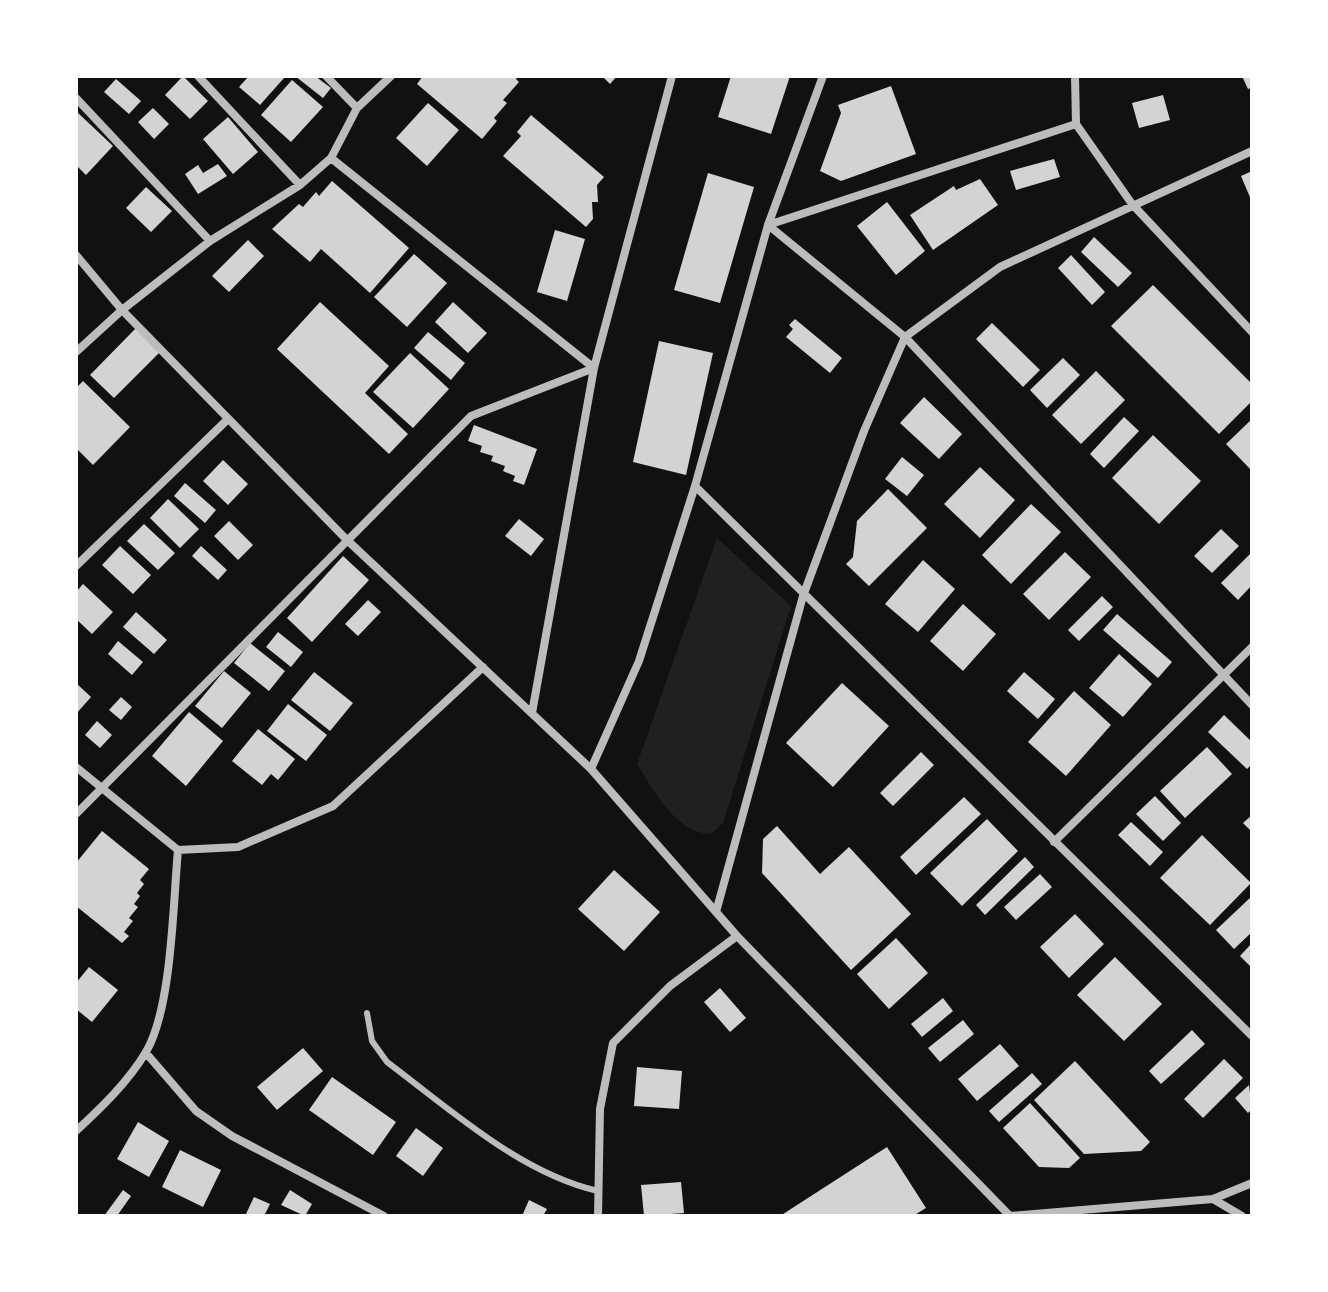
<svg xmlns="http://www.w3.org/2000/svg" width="1328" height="1292" viewBox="0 0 1328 1292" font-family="Arial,sans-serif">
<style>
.green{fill:#202020}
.building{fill:#d3d3d3}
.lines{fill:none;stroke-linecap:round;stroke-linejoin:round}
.service{stroke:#bcbcbc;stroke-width:6}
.minor{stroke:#bcbcbc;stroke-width:8}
</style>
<rect width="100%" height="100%" fill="#111"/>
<!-- green -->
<path class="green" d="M717,538L791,606L723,823L711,834C677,834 653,790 637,764Z"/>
<!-- building -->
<path class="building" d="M183,76L208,101L190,119L165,95Z
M249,76H282L284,78L260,105L239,87Z
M295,76H315L331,88L323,98Z
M423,76H518L516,79L519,82L503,100L507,103L494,118L497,121L482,139L417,84Z
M602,76H617L610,84Z
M731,76H790L771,134L718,117Z
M1242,76H1252V88L1248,89Z
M116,79L141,101L129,114L104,92Z
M292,80L323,107L291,142L261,115Z
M891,86L916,154L841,181L820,171L841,113L838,105Z
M1163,95L1170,120L1139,128L1132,103Z
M428,103L459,130L427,166L396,138Z
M153,108L169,124L154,139L138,122Z
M76,111L113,146L86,175L76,165Z
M531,115L604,177L597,185L598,202H592L593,219L586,227L503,156L521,136L517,132Z
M228,117L258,152L233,174L203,139Z
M1054,159L1060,177L1016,190L1010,171Z
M218,164L227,176L198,194L185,174L198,165L203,173Z
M1252,171V202L1241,176Z
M708,173L754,187L720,303L674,290Z
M980,179L998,205L933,250L910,215L954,186L956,190Z
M332,181L409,248L370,293L321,249L310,262L272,229L299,204L303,207L316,192L319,196Z
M146,187L172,211L151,232L126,208Z
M887,202L925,251L896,275L857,226Z
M555,230L585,239L567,301L537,292Z
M1094,237L1132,273L1118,287L1081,252Z
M248,240L264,256L229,292L212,276Z
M414,254L447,283L407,327L374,297Z
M1071,255L1105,292L1092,305L1058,268Z
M1153,285L1252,384V401L1219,434L1111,326Z
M320,302L389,366L365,393L408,434L389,454L277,349Z
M453,302L487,333L468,353L435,322Z
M795,319L842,358L830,373L786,337L793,329L789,325Z
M992,323L1040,370L1023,387L976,339Z
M137,327L161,351L114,398L90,375Z
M428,332L465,363L451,380L414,348Z
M659,341L713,353L686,475L633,462Z
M410,353L449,389L413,428L373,392Z
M1063,358L1080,375L1047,408L1030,390Z
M1096,371L1125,400L1081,444L1052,415Z
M83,381L130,427L93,465L76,448V388Z
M924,397L962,434L939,459L900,423Z
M1124,417L1139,431L1104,468L1090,454Z
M1252,419V471L1226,444Z
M474,425L537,449L524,485L513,481L515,476L503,471L505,466L491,461L493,456L480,452L482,446L468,441Z
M1153,435L1201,481L1159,524L1112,478Z
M902,457L924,475L907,496L885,479Z
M223,460L248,484L228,505L203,481Z
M980,467L1015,500L980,538L944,504Z
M185,483L216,510L205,523L174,496Z
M888,489L927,528L869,586L846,564L853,557L857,521Z
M168,499L199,529L180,548L150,518Z
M1031,504L1061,532L1011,584L982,555Z
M519,519L544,539L531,556L505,536Z
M229,521L253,545L238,560L214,536Z
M144,524L175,553L158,570L127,541Z
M1221,529L1239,546L1212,573L1194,556Z
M120,546L151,575L133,594L102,565Z
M201,546L227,570L218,580L192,556Z
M1065,552L1091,577L1049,620L1023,594Z
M1252,552V585L1238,600L1221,583Z
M343,556L369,580L312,642L287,618Z
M923,560L955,589L918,632L885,604Z
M83,584L113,612L92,634L76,619V592Z
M1102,596L1113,607L1079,641L1068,630Z
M368,600L381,612L358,636L345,624Z
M963,604L996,634L963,671L930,641Z
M136,612L167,640L154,654L123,627Z
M1117,614L1172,662L1158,678L1103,630Z
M278,632L303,652L291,667L266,647Z
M118,641L143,662L132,675L108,654Z
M250,643L285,671L269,691L234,663Z
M1119,654L1152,684L1123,717L1089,688Z
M224,671L251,693L222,728L195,706Z
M314,672L353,703L330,731L291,700Z
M1024,672L1055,699L1038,719L1007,691Z
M76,683L91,697L76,714Z
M842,683L889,726L833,787L786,743Z
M1074,691L1111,725L1066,776L1028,742Z
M121,697L132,707L121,720L109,710Z
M288,704L327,735L306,761L267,731Z
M189,712L223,741L186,786L152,756Z
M1224,715L1252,742V764L1247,769L1208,732Z
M97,721L112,735L100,748L85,735Z
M258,729L295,759L278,780L271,774L262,785L232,761Z
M1207,747L1232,774L1185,818L1160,791Z
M921,752L934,765L893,806L880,793Z
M1155,796L1181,823L1163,841L1136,814Z
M964,797L981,814L916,875L900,857Z
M1252,815V832L1243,823Z
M987,819L1018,851L962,906L930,873Z
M1131,822L1163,852L1150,866L1118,835Z
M777,826L820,874L849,847L911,914L851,970L762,873L763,839Z
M102,831L149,869L140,880L144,884L137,893L140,896L134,904L138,907L129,918L133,921L124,932L129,936L122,943L76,906V863Z
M1202,835L1251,883L1210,925L1160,878Z
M1025,857L1034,867L985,915L976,905Z
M614,870L660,912L624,951L578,909Z
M1040,874L1052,887L1016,920L1004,907Z
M1252,896V932L1234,949L1216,930Z
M1075,914L1104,944L1069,978L1040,947Z
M896,938L928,973L889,1009L857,974Z
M1252,943V968L1240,956Z
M1115,957L1162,1004L1124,1041L1077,995Z
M89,967L118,990L92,1022L76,1009V983Z
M720,988L746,1018L730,1032L704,1002Z
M943,998L953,1011L922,1037L911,1024Z
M963,1020L974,1034L940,1062L928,1048Z
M1192,1030L1205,1044L1161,1084L1149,1071Z
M1000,1044L1019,1066L977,1101L958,1079Z
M303,1048L323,1071L277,1110L257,1087Z
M1224,1059L1243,1078L1203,1118L1184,1099Z
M1075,1061L1150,1142L1141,1151L1084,1154L1034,1100Z
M637,1067L682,1071L679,1109L634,1106Z
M1032,1073L1042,1084L999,1122L989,1111Z
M332,1077L396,1122L373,1155L309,1110Z
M1249,1085L1252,1109L1248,1113L1235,1098Z
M1030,1103L1080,1158L1069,1168L1039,1167L1003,1128Z
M138,1122L169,1141L149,1177L117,1159Z
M416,1128L443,1148L423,1176L396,1156Z
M887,1147L926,1208L913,1216H780Z
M180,1150L221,1170L203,1207L162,1187Z
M681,1182L684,1213L644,1216L641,1185Z
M123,1190L131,1196L117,1216H104Z
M290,1190L312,1204L305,1216L281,1205Z
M254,1197L270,1204L264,1216H245Z
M529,1200L547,1209L543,1216H522Z"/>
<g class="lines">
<!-- service -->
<path class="service" d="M367,1013L372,1041L387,1062C451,1110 520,1173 598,1191"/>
<!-- minor -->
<path class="minor" d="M198,76L300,185
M326,76L357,108
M1075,76L1076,124L1132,204L1252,332
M76,98L210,241
M331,158L594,368
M768,225L905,337L1252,705
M768,225L1076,124
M76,255L122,310L346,539L591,769L737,936L1010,1216
M76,352L122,310L210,241L300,185L331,158L357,108L391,76
M695,486L1252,1036
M76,566L227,420
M532,713L594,368L672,76
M76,767L178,850L238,847L333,806L483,667
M591,769L639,661L695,486L768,225L823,76
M76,814L471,416L594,368
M1054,842L1252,647
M716,912L803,596L864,431L905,337L1000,267L1252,151
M146,1053L196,1111L232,1136L384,1216
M76,1131C101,1108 128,1082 146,1052C172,1008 173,903 178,850
M1213,1199L1242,1216
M598,1216L600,1109L613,1043L670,986L737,936
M1009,1216L1213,1199L1252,1183"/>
</g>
<!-- border -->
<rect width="1328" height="1292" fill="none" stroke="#ffffff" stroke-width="156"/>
</svg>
